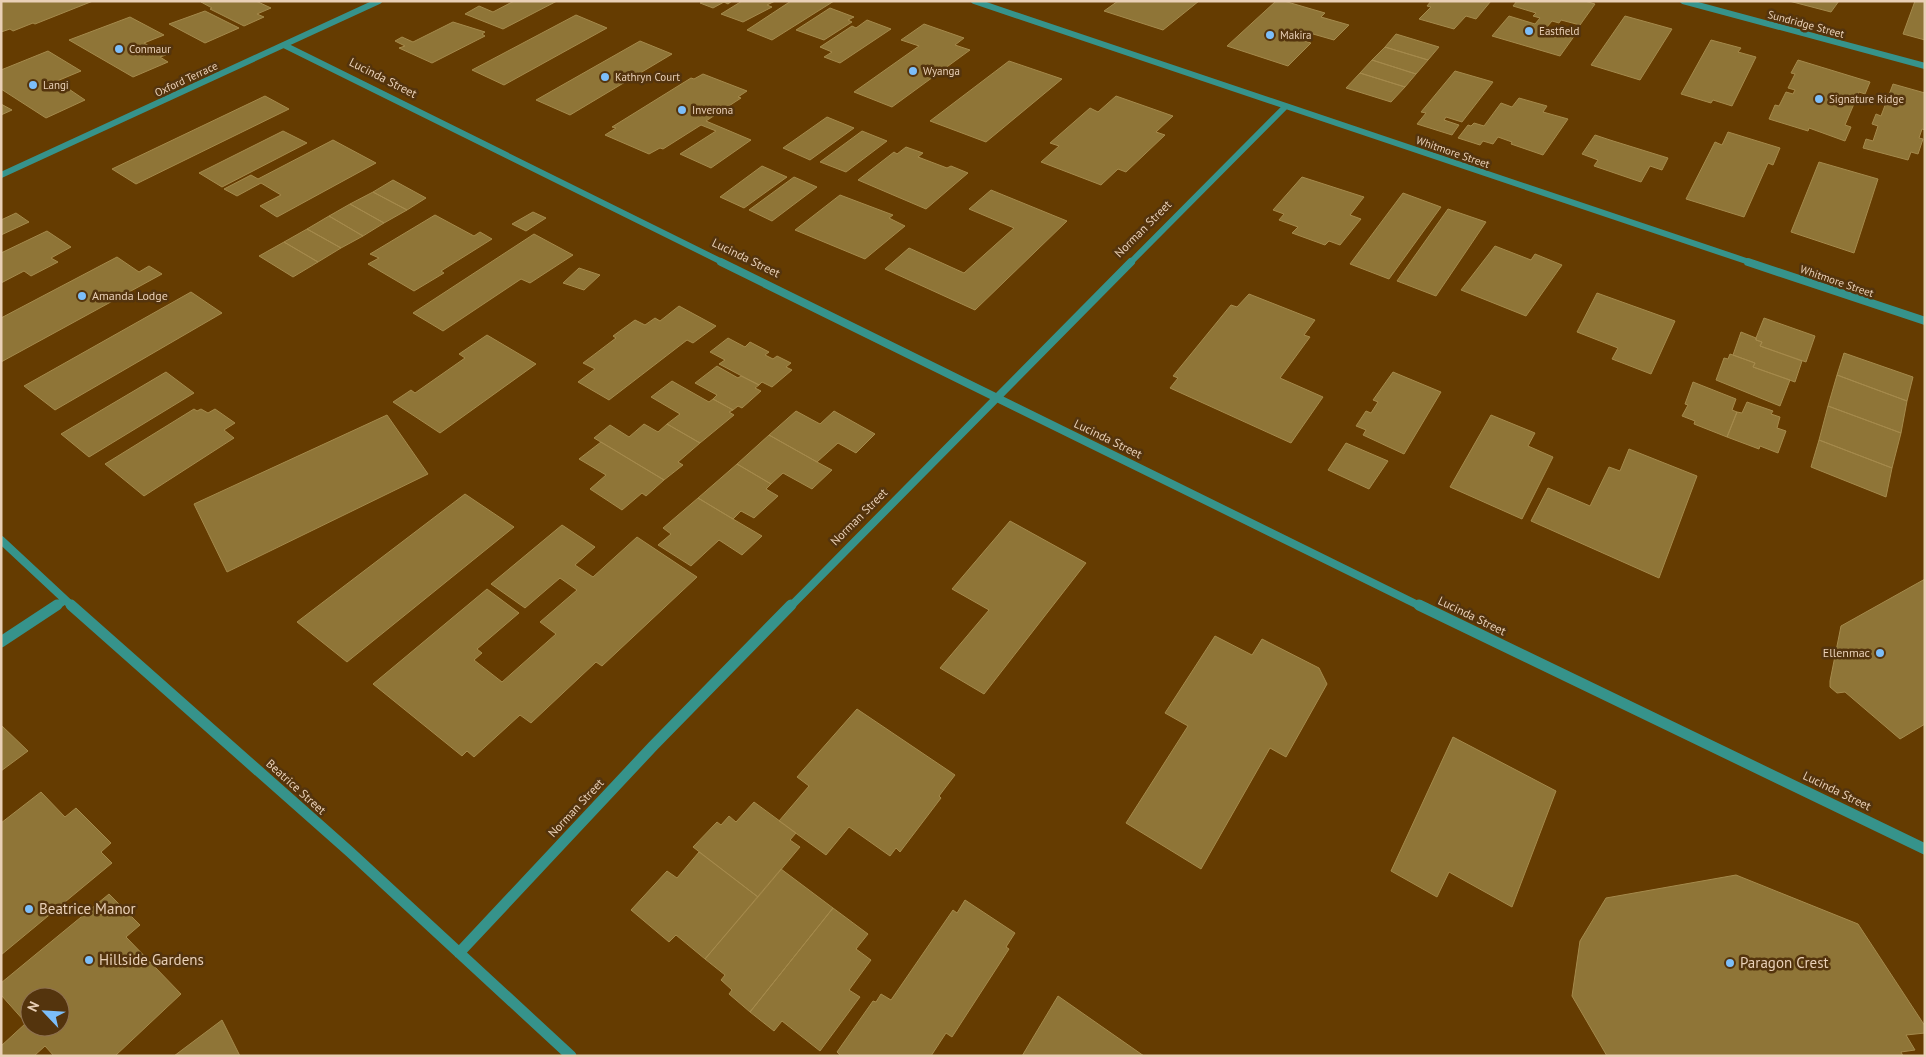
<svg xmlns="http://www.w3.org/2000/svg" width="1926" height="1057" viewBox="0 0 1926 1057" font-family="'PT Sans',sans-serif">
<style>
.building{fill:#8f7537;stroke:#a58a4c;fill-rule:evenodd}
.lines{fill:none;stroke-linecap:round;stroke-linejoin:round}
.minor-far2{stroke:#36938b;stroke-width:6}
.minor-far1{stroke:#36938b;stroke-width:8}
.minor{stroke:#36938b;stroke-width:11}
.poi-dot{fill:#7cbef9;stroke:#54340d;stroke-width:2}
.labels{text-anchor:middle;stroke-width:5;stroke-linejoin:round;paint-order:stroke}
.far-street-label{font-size:11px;fill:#e9d0b7;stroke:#54340d}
.far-poi-label{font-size:11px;fill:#e9d0b7;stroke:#54340d;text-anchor:start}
.street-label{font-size:12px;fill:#e9d0b7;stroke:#54340d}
.poi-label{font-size:12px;fill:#e9d0b7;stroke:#54340d;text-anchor:start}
.near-poi-label{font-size:15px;fill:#e9d0b7;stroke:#54340d;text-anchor:start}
</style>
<rect width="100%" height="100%" fill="#653c01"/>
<!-- building -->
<path class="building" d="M1,1H93L35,24L33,23L13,31L10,29L1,32Z
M203,1H256L271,8L257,14L264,17L244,26L210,9L212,8L201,2Z
M514,1H557L503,29L465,14L479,6L493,12Z
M704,1H732L728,4L724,2L713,8L700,3Z
M742,1H775L767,5L772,7L743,22L721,14Z
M791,1H834L772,40L747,30Z
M1118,1H1199L1163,30L1104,11Z
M1276,1H1284L1325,13L1321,17L1349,25L1334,40L1306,32L1298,39L1311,43L1288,66L1227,46Z
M1431,1H1491L1476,19L1466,16L1454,29L1419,19L1431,7L1427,6Z
M1517,1H1585L1595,4L1580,25L1561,20L1559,23L1552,21L1547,27L1575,35L1560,56L1492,36L1509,16L1535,24L1540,18L1533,16L1536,13L1513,6Z
M1789,1H1839L1831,12Z
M1915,1H1925V40L1903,34Z
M830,8L854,17L848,20L852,22L824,40L796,30Z
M205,11L239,28L205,43L169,24Z
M576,15L607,28L504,85L472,70Z
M1625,16L1672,29L1640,80L1591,65Z
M130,17L164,35L144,43L166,55L160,57L168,62L133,77L69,40Z
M867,20L891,29L840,63L824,57L832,52L820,47L852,26L856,28Z
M453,22L485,32L482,34L485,36L432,63L399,48L405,46L395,41L402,37L413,42Z
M924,24L964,38L955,45L970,50L892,107L854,92L919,46L901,40Z
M1396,34L1439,47L1428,60L1385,47Z
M1711,40L1741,48L1738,52L1756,57L1732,106L1713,100L1711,103L1681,94Z
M640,41L672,54L570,115L536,100Z
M1385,47L1428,60L1416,74L1372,60Z
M48,51L81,71L57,81L85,100L46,118L1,89V70Z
M1372,60L1416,74L1405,87L1360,73Z
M1798,60L1870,82L1865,94L1859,92L1845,125L1851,127L1845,141L1809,128L1808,131L1769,119L1775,105L1779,106L1786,92L1793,94L1795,90L1788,88L1795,74L1791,73Z
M1009,61L1062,79L986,142L930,121Z
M1455,71L1493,82L1462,122L1446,117L1444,120L1459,125L1452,135L1417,124L1426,113L1421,112Z
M1360,73L1405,87L1391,102L1346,88Z
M703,74L747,91L738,97L741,98L706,121L751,140L711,168L680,154L716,131L701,125L663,149L660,148L649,154L605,135L616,128L612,127L691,78L694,79Z
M1893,84L1925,93V130L1922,129L1919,138L1923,139L1918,154L1911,152L1908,160L1863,148L1866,139L1873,141L1878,126L1872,124L1876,114L1881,116Z
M265,96L289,109L136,184L112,169Z
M1116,96L1173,116L1156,132L1165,135L1126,172L1118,169L1101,185L1041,162L1059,146L1050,143L1090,108L1098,112Z
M1519,98L1547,106L1543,112L1568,119L1543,155L1511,144L1512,142L1498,137L1493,144L1483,141L1480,145L1458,138L1468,125L1471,126L1474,123L1484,126L1501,103L1512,107Z
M1,104L12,110L1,115Z
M827,117L854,128L810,160L783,148Z
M283,131L307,143L222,187L199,173Z
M862,131L887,141L846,172L820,162Z
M1728,132L1780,148L1773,165L1768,163L1744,217L1686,199L1715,142L1722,145Z
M1595,135L1610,140L1668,158L1662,170L1650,166L1641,182L1594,166L1598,160L1582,154Z
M333,140L376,163L277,217L260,206L281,195L261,183L237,196L224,189L251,175L258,179Z
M906,147L923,153L918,157L947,168L951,166L968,173L926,209L858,180L894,152L897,154Z
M1819,162L1878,179L1854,253L1791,232Z
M762,166L787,177L744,208L720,197Z
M794,177L817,187L772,221L749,210Z
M1302,177L1364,197L1350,215L1361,219L1340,245L1329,241L1325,245L1292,233L1298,227L1279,220L1284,214L1273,210Z
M393,180L426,198L407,210L373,192Z
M991,190L1067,221L975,310L885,269L909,248L964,273L1014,228L969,209Z
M373,192L407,210L384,223L350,204Z
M1403,193L1441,207L1389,279L1350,264Z
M840,195L893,215L889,218L905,226L865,259L795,230Z
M350,204L384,223L363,236L329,216Z
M1448,209L1486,222L1436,296L1397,281Z
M533,212L546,218L526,231L512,224Z
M16,213L29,222L1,235V220Z
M435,215L474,236L480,232L492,239L441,271L444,273L414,291L368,264L379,258L370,254Z
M329,216L363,236L341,248L307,229Z
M307,229L341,248L318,262L284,242Z
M47,231L71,247L51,258L58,262L31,276L24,271L1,283V253Z
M534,234L573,255L530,283L521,279L443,331L413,313Z
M284,242L318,262L293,277L259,256Z
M1495,246L1531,260L1535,254L1562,265L1526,316L1461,290Z
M117,257L139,272L149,266L162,274L1,362V318Z
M579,268L600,275L584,290L563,283Z
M191,292L222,313L55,410L24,386Z
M1597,293L1675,321L1651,374L1612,359L1618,348L1577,332Z
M1249,294L1315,320L1304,335L1310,337L1280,378L1323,397L1291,443L1170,388L1178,378L1173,376L1231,305L1237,307Z
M679,306L716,326L693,343L687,340L609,400L578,382L595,369L583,363L616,338L613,336L635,320L645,325L655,318L660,321Z
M1764,318L1815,336L1806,362L1760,346L1762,342L1756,340V338Z
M1741,332L1756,338V340L1762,342L1760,346L1802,361L1795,382L1753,367L1755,363L1733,355Z
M487,335L536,364L440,433L393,402L411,390L415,393L465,358L459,354Z
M728,338L745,347L750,342L769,352L765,355L773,359L777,356L791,363L786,367L792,370L772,387L762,382L759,385L719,364L725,360L710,352Z
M1844,353L1913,377L1907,401L1837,375Z
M1730,354L1755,363L1753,367L1790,380L1780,406L1716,380L1724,358L1728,359Z
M717,366L738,378L741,376L759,385L755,388L761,391L742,408L738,406L733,410L713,399L717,395L695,383Z
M166,372L194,393L89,457L61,434Z
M1393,372L1441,392L1404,454L1363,435L1366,430L1356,426L1366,411L1371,413L1378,402L1373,400Z
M1837,375L1907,401L1901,433L1828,406Z
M672,381L709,402L713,399L733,410L729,412L734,415L700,443L667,424L680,414L651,397Z
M1693,382L1736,399L1732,410L1737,412L1727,437L1694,424L1695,421L1682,416L1688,405L1685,404Z
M1747,402L1773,411L1771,414L1780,417L1777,428L1786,431L1778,453L1760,446L1759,449L1727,437L1737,412L1742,413Z
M1828,406L1901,433L1892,468L1819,440Z
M194,409L197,411L201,409L208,413L215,409L235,423L224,430L234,438L144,496L105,464Z
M796,411L820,424L834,411L875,434L856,453L838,443L817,462L769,435Z
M387,415L428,474L227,572L194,504Z
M1491,415L1535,433L1528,446L1553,457L1522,519L1450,487Z
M644,424L658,432L667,424L700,443L678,462L683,465L664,480L594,438L610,425L629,437Z
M769,435L817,462L832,470L812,489L783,473L771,484L737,464Z
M1819,440L1892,468L1886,497L1811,467Z
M601,442L664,480L646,496L642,493L622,510L590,489L606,475L579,459Z
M1346,443L1388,461L1369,489L1328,470Z
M1629,449L1697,476L1659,578L1531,521L1548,488L1590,506L1609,467L1620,471Z
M737,464L771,484L766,489L778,496L754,518L741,511L733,519L698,498Z
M465,494L514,527L347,662L297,622Z
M698,498L733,519L762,536L742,555L719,540L691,566L658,545L671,534L663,528Z
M1010,521L1086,563L984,694L940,668L989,610L952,589Z
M562,525L595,547L575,565L593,577L637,537L697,577L602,666L596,662L531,723L520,715L474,757L467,751L462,756L373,684L487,589L519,613L477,649L482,653L474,660L502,682L556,634L540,622L577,590L560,578L525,608L491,584Z
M1925,579V724L1900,739L1845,692L1837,693L1830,687V681L1841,626Z
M1215,636L1252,655L1262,639L1319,668L1327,684L1286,757L1270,748L1201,869L1126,823L1188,726L1165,713Z
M857,709L955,775L939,796L941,798L900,852L896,848L890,856L849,827L826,855L779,821L809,786L797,777Z
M1,725L28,751L1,771Z
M1453,737L1556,791L1512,907L1449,872L1437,897L1391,871Z
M41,792L65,817L76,808L111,843L101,852L112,863L1,955V823Z
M754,802L796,833L790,840L800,847L758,897L693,847L717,822L721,825L729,816L736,822Z
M699,852L758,897L705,959L676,935L669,942L631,910L667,871L677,878Z
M781,869L833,908L750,1012L729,994L732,990L721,980L725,975L705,959Z
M1736,875L1858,924L1925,1026V1033L1906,1035L1915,1050L1901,1052L1903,1056H1607L1572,996L1580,941L1606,898Z
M109,894L140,925L126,937L181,994L115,1056H54L45,1046L34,1056H1V1046L26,1023L1,995V983ZM30,997H60V1027H30Z
M965,900L1015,933L1006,947L1009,949L952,1037L946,1033L931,1056H841L837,1052L873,1001L876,1002L881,994L891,1000L953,910L957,913Z
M833,908L868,934L856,949L871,960L849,990L860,997L820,1051L782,1021L774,1031L750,1012Z
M1058,996L1144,1056H1022Z
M222,1020L240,1056H174Z"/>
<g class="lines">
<!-- minor-far2 -->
<path class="minor-far2" d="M974,1L1752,263
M1683,1L1925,66
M284,45L724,263
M1,175L379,1
M1130,263L1285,107"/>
<!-- minor-far1 -->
<path class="minor-far1" d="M721,262L1422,607
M1748,262L1925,321
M1,540L73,607
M55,607L65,600
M790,607L1131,262"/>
<!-- minor -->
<path class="minor" d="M71,605L350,852L571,1056
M1419,605L1925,849
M1,642L57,605
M459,953L653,746L791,605"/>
</g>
<!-- markers -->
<g class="poi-dot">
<circle cx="1529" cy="31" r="5"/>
<circle cx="1270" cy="35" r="5"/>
<circle cx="119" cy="49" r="5"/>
<circle cx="913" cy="71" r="5"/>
<circle cx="605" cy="77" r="5"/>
<circle cx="33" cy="85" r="5"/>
<circle cx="1819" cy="99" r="5"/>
<circle cx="682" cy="110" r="5"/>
<circle cx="82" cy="296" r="5"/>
<circle cx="1880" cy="653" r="5"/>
<circle cx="29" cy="909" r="5"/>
<circle cx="89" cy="960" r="5"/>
<circle cx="1730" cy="963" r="5"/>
</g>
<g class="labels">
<!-- far-street labels -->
<g class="far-street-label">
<text transform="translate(1806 24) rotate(15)" y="4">Sundridge Street</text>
<text transform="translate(186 79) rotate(-25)" y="4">Oxford Terrace</text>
<text transform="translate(1453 152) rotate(19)" y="4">Whitmore Street</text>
<text transform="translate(1837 281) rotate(19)" y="4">Whitmore Street</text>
</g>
<!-- far-poi labels -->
<g class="far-poi-label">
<text x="1539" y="35">Eastfield</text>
<text x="1280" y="39">Makira</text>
<text x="129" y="53">Conmaur</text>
<text x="923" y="75">Wyanga</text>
<text x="615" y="81">Kathryn Court</text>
<text x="43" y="89">Langi</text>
<text x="1829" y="103">Signature Ridge</text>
<text x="692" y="114">Inverona</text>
</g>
<!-- street labels -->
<g class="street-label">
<text transform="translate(383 78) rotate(27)" y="4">Lucinda Street</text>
<text transform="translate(1143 229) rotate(-45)" y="4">Norman Street</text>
<text transform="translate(746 258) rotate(26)" y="4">Lucinda Street</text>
<text transform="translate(1108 439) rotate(26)" y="4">Lucinda Street</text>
<text transform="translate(859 517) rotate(-45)" y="4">Norman Street</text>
<text transform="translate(1472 616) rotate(26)" y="4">Lucinda Street</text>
<text transform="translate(296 787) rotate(42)" y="4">Beatrice Street</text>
<text transform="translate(1837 791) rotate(26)" y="4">Lucinda Street</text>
<text transform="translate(576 808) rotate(-47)" y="4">Norman Street</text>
</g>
<!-- poi labels -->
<g class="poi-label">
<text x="92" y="300">Amanda Lodge</text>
<text x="1870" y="657" text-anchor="end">Ellenmac</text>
</g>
<!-- near-poi labels -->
<g class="near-poi-label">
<text x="39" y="914">Beatrice Manor</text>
<text x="99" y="965">Hillside Gardens</text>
<text x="1740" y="968">Paragon Crest</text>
</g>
</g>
<!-- border -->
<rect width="1926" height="1057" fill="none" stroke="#e9d0b7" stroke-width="5"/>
<!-- north arrow -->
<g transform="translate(45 1012) rotate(295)"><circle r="24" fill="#54340d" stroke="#907251"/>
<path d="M0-4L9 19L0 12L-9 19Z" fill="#7cbef9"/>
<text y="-8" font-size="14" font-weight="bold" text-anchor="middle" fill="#e9d0b7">N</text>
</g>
</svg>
